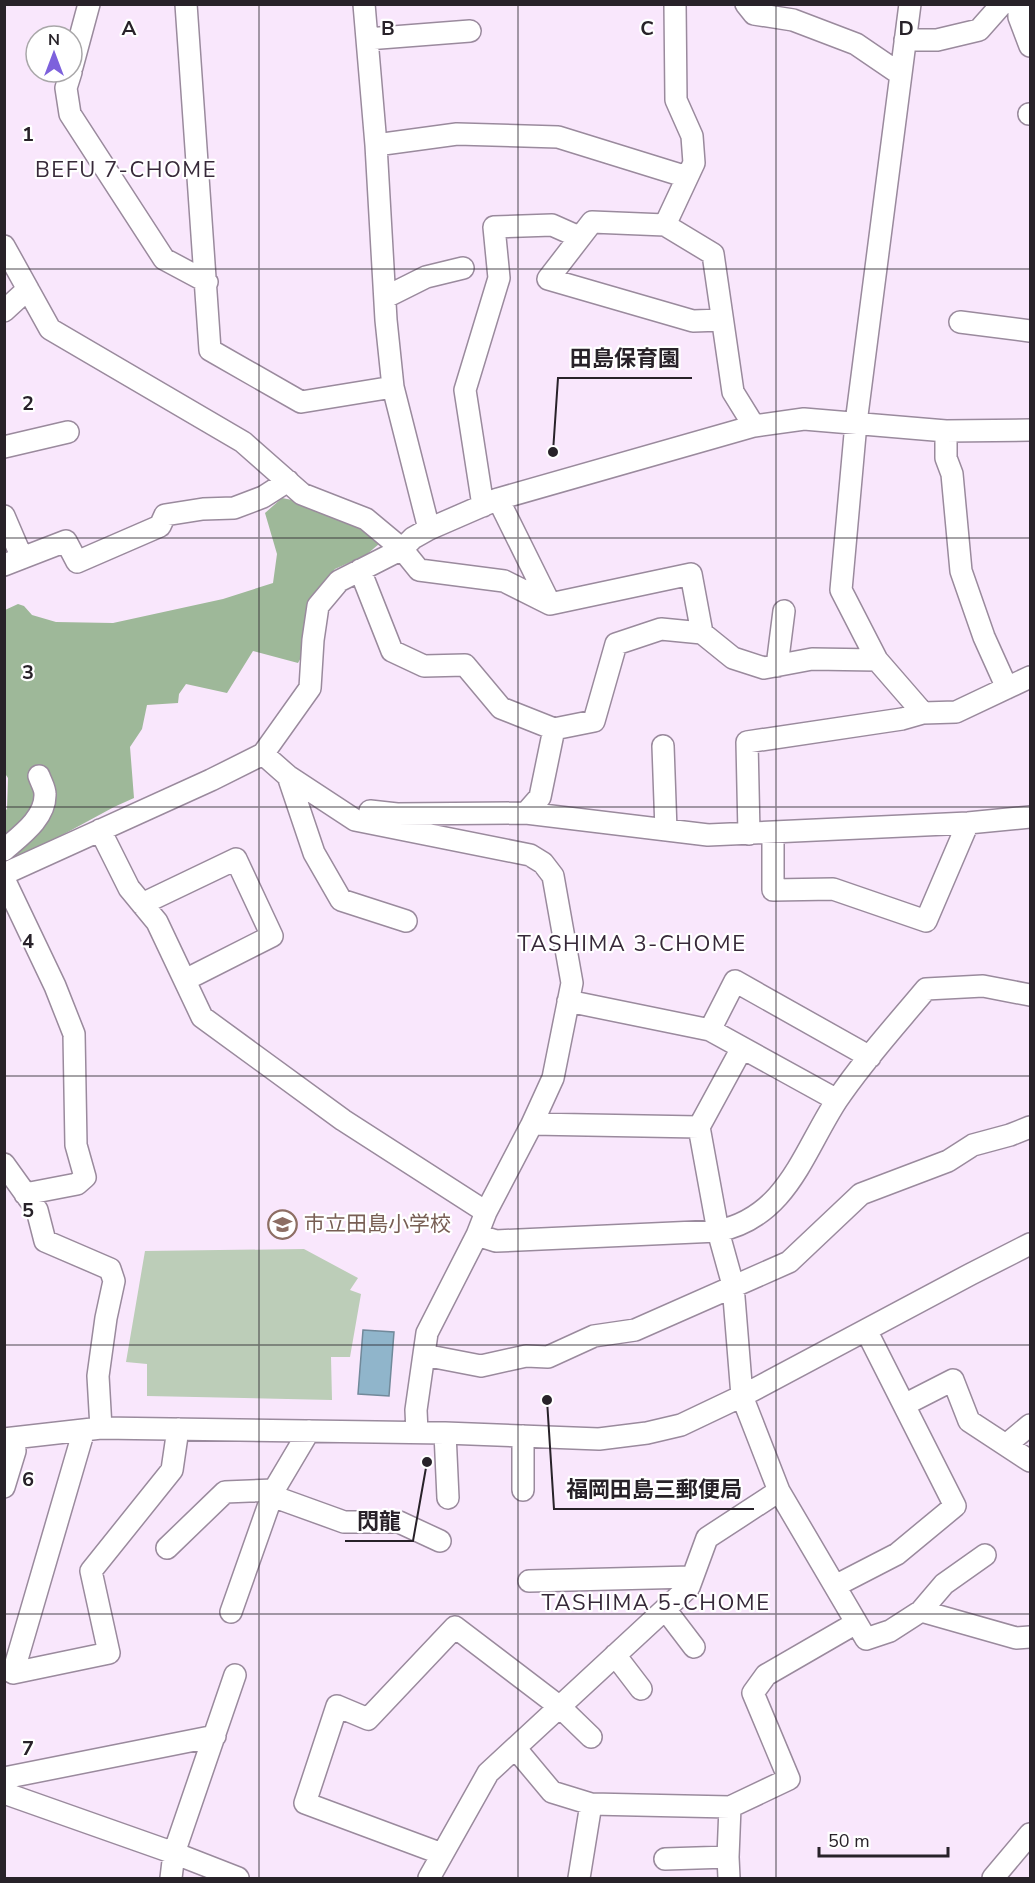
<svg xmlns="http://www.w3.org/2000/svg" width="1035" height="1883" viewBox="0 0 1035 1883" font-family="'Nunito Sans','Noto Sans JP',sans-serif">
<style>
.green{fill:#bccdb8}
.forest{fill:#9eb899}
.water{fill:#90b5cb;stroke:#71899a;stroke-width:1.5}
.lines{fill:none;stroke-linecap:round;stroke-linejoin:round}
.minor-casing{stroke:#9a8a9d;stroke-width:24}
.minor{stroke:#fff;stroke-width:21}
.grid{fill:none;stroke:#282229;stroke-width:1.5;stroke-opacity:0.55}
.labels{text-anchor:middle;stroke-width:4.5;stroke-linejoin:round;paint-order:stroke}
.education-label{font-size:21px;fill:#785e54;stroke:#fff;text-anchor:start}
.neighbourhood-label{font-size:22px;letter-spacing:1.5px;fill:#372939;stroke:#fff}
.grid-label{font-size:20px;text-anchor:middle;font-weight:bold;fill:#282229;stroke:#fff;stroke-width:4.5;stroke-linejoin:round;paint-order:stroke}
.leader{fill:none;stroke:#282229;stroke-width:2}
.callout-dot{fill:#282229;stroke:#fff;stroke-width:2}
.callout-label{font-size:22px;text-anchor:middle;font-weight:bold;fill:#282229;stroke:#fff;stroke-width:4.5;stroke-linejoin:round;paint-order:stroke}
</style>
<rect width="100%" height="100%" fill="#f9e7fc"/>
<!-- green -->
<path class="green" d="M304,1249L358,1278L350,1290L361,1294L350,1357H331L332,1400L147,1396V1364L126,1362L145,1251Z"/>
<!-- forest -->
<path class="forest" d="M282,498L308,503L359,524L379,544L366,555L335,569L312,596L303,628V654L298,663L253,651L227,693L186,684L179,694L178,703L147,705L142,729L130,747L134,798L114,807L5,866L4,812L7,809L8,778L4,772L5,610L18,604L24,606L32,615L56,622L113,623L223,599L273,583L277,554L265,513Z"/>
<!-- water -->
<path class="water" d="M363,1330L394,1332L389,1396L358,1394Z"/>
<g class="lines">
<defs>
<path id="minor" d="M186,4L210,350L301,402L393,387
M364,4L376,145L386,320L393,387L429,529
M675,4L676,100L692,136L694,163L665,225L713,254L733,392L754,426
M746,4L754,14L793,20L856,44L900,74
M910,4L856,423L841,590L877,660L923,713L956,712L1030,677
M1019,4V17L1030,46
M367,39L470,31
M905,40H937L979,30L1002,4
M72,67L89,4
M71,72L66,88L70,114L164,259L207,282
M1029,114H1030
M376,145L457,134L558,137L687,177
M665,225L592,222L548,279L693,321L722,320
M4,246L50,329L243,442L302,494L366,519L402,549L419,570L504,581L550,604L691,574L702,633L661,629L616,644L594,721L554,729L540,797L526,813
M386,297L426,277L463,268
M4,311L28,289
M960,322L1030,331
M946,431V458L952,474L961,571L984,637L1007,688
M4,447L68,432
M498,499L550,604
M483,506L465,390L499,278L494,227L552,225L579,237
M4,516L22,558L4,565
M22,558L66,541L77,562L160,526L165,515L203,509L234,508L263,497L288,481
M360,570L392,651L424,666L465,665L501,708L554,729
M702,633L733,658L764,668L812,659L877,660
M777,666L784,611
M663,746L666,830
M263,754L288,776L355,820L530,855L543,863L553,876L572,983L553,1078L532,1124L486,1212L477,1235L427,1333L416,1410L417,1432
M288,776L314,853L341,900L406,921
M370,811L397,814L526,813L708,835L968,823L1030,817
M100,830L129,888L157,922L202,1017L343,1120L486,1212
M773,833V890L833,889L926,921L968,823
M749,834L747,742L902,719L923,713
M4,850C20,836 46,818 45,794C45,788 41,782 39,776
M4,874L211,780L263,754L310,688L313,640L318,606L339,581L402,549L413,538L429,529L498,499L754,426L804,419L946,431L1030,430
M4,879L55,986L74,1034L76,1145L85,1177L77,1184L25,1194
M142,904L236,859L272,936L185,980
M568,1001L710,1030L837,1100
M710,1030L735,981L870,1057
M742,1048L699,1127L718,1231L733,1285L742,1396L779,1491L866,1639L890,1631L921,1611L944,1584L985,1555
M532,1124L699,1127
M4,1164L37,1210L45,1241L110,1269L114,1281L106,1318L98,1376L101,1428
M477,1235L496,1241L718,1231C787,1217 803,1152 837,1100C863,1061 896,1025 926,989L983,986L1030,995
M424,1355L481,1366L526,1356L548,1357L594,1336L635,1330L789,1262L861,1194L948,1161L973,1145L1010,1135L1030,1127
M904,1405L953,1380L969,1421L1030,1461
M84,1430L13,1673L109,1653L91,1571L172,1470L178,1429
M445,1433L448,1498
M523,1436V1490
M4,1439L101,1428L445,1433L599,1439L647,1433L681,1425L742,1396L971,1274L1030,1244
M1006,1445L1030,1425
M4,1487L15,1451L14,1439
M272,1496L344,1522H399L440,1541
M167,1548L225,1492L274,1490
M529,1581L692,1577
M835,1586L897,1554L955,1506L866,1330
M665,1609L694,1647
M921,1611L1016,1638L1030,1637
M231,1612L274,1490L309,1431
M615,1655L641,1689
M516,1749L552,1792L591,1804L730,1807
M4,1778L215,1736
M4,1793L174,1853L238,1878
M442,1854L305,1803L337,1706L368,1719L455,1627L560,1707L591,1737
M665,1859L728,1857
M171,1878L174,1853L235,1675
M429,1878L488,1773L689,1587L707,1538L779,1491
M579,1878L591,1804
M729,1878L728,1857L730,1807L789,1779L753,1693L766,1675L856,1623
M993,1878L1030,1834"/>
</defs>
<!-- minor casing -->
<use href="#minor" class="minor-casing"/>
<!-- minor -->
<use href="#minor" class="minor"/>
</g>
<!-- grid -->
<path class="grid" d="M259,4V1878M518,4V1878M776,4V1878M4,269H1030M4,538H1030M4,807H1030M4,1076H1030M4,1345H1030M4,1614H1030"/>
<!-- icons -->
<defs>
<symbol id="school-ring" viewBox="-11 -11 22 22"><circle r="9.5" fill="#fff" stroke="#8d6e63" stroke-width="1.5"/><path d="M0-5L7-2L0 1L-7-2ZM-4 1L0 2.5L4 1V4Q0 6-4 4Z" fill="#8d6e63"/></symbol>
</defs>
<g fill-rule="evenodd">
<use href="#school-ring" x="266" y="1208" width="33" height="33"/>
</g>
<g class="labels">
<!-- education labels -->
<g class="education-label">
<text x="304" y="1231">市立田島小学校</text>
</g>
<!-- neighbourhood labels -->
<g class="neighbourhood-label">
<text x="126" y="177">BEFU 7-CHOME</text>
<text x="632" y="951">TASHIMA 3-CHOME</text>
<text x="656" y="1610">TASHIMA 5-CHOME</text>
</g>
</g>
<g class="grid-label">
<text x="129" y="35">A</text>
<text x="388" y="35">B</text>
<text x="647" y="35">C</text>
<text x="906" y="35">D</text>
<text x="28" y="141">1</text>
<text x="28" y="410">2</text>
<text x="28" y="679">3</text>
<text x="28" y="948">4</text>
<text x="28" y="1217">5</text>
<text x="28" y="1486">6</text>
<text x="28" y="1755">7</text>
</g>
<!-- callouts -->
<path class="leader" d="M553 452L558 378H692M547 1400L554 1509H754M427 1462L413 1541H345"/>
<g class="callout-dot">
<circle cx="553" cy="452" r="6"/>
<circle cx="547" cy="1400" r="6"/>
<circle cx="427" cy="1462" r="6"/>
</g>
<g class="callout-label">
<text x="625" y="366">田島保育園</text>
<text x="654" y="1497">福岡田島三郵便局</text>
<text x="379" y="1529">閃龍</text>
</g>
<!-- border -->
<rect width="1035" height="1883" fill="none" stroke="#282229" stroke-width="12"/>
<!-- north arrow -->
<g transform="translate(54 54)"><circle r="28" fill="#ffffff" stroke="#a9a7a9" stroke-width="1.5"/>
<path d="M0-4.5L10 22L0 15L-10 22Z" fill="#7d61dc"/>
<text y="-9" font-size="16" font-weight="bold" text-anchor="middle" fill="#282229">N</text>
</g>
<!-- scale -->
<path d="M819 1847v9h129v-9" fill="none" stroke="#282229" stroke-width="3"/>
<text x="828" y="1847" font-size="18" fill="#282229" stroke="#ffffff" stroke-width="4.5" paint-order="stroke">50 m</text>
</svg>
